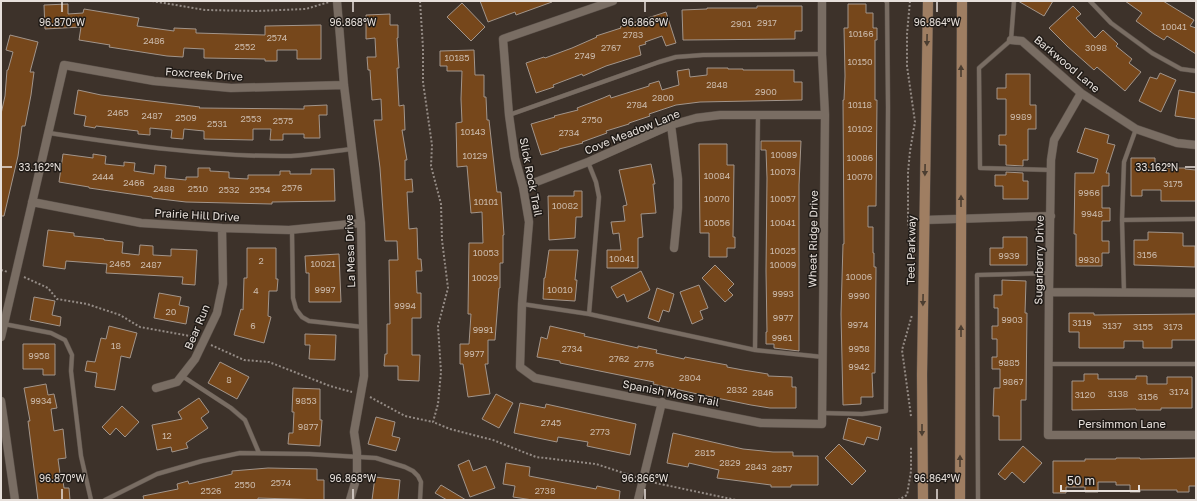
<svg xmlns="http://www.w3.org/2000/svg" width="1197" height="501" viewBox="0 0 1197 501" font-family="'Golos Text',sans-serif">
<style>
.building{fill:#76471b;stroke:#a2958b}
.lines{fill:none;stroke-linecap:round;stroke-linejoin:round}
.service-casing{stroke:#5b514a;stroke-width:5}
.minor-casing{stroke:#5b514a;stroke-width:9}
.secondary-casing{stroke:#5b514a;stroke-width:11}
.path{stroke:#948b85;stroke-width:2;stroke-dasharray:2 2;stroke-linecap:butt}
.service{stroke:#796d63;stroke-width:4}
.minor{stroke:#796d63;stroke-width:8}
.secondary{stroke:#9f7e62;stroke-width:10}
.oneway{fill:#4c3e31}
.ticks{fill:none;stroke:#e7e0db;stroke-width:1.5}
.labels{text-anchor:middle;stroke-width:3;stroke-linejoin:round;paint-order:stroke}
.number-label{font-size:9px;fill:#cbbaab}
.street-label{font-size:11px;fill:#e7e0db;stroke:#201b17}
.ticks-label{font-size:10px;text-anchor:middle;fill:#e7e0db;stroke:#201b17;stroke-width:3;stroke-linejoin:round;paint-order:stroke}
</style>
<rect width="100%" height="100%" fill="#3d322a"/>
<!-- building -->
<path class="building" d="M480,1H552V2L516,15L515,12L488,22Z
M1018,1H1053L1044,16Z
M1125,1H1163L1194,20L1190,26L1196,28V54L1167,36L1164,40L1154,34L1136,21L1142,13Z
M462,3L485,27L471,41L447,17Z
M68,4V14L83,13L84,9L139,18L137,26L174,31V28L196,29V33L265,35V26L321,25V59H297V50H277V61H265V59L204,58V49L184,48L183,57L167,56L109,47L110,45L79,40L81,27L45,29L44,5Z
M848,4H866V13H873V28H877V40H875V100H877L876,206H868V227H873V253H874V267H876L875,373H872L873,397H861V404L843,405L841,314L843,244H844L843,100H844L845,76L844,28H848Z
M757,6H802V31H795V39L683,40L682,10L707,9V8H757Z
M1073,6L1081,14L1076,18L1095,38L1103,30L1118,44L1116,46L1132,59L1129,63L1141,72L1125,91L1097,67L1094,70L1067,46L1049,28Z
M666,12L676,43L666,46L662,36L645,42L646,44L639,46L641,55L606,66L583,76L582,74L553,85L554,87L536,93L526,63L544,57L545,58L572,48L597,37L596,36L621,28L620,27Z
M390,14V25H398V38H397L399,68H397L399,106L404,105L405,130H402L407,160H405V180L412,179L413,192H407L409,229L417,228L418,259H421L422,271H416L417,293H421V318H412V355H420L419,381L398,380V366H384L385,354H387V324H390L389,260H398L397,241H385L380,168L374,120H382L381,99L372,100L370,70H368L367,57H376L375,38L366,39V15Z
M10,35L38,42L30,72H34L31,95L25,126H22L18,156L4,216H1V114L5,96L7,70H8L13,52L6,50Z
M474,50L475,75H484V97H486L487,120H489L497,192H501L504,235H503V263H500V288H499L495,340H488V364H485L490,394L468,397L463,364H460V344H469L471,314H468L469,243H483L482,212L471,213L467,166L457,167L456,123L462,122L461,99L462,71H447V66H440V51Z
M707,68H728V69H743V70H794V82H802V100L700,102L676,105L649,114L650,116L629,123V124L606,131L607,133L582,142L583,143L559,149V150L541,155L531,124L555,117L554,116L578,110L577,108L603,98L610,95L611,98L649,86V84L659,81L662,90L679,85L677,71L689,69L690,77L707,75Z
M1160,73L1176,80L1161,112L1139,101L1150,77L1157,79Z
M1006,74H1030V105H1036V129H1028V160H1023V166L1006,165V145H999V135H1006V99H997V88H1006Z
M78,90L101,95L200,107L199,108L304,109V106L327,105V115H319L320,138H304V134H283V140H270L271,129H253V140L204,139V131L184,129L183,139L171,138L172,130L150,128V135L138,134V131L96,126L95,128L84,126L86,116L74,114Z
M1179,90L1196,93V119L1175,116Z
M1085,128L1109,135L1107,143L1115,145L1106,173H1109V186H1102V208H1110V221H1102V241H1109V253H1102V266H1076V234H1074L1075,173H1094L1098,159L1077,152Z
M761,141H801L799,185V351L774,348V344H766V332H767L766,271L767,178L766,150H761Z
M699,144H727V165H734L733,237H735V248H727V257H709V233H700Z
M63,154L93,158V154L106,156L105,164L124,166V162L135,163L134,171L154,174L155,165L166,166L165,178L186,180V177H198V168H210V171L229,172V178L248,179V175H280V171H290V174H311V169H334L335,201L272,202V204L186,202L152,198V197L89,188V187L59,182Z
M1131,158H1155V168H1185V169L1196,170V201H1161V190H1142V196H1131Z
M651,164L655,184H653L656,213L641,214L643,237L638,238V268H607V250H621L619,233L613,234L611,222L625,221L623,206L627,205L619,170Z
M1006,172L1023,173V181H1028V199H1003V186H995V175H1006Z
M574,191H582V217H576L575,238L549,240L548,196H574Z
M48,230L74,233V236L104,239V240L123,242L122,253L139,255L140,245L153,246V255L171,256V249L197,250L195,285L182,284L183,277L106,273L107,264L66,261L65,269L43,266Z
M1148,232L1183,233V246H1195V267L1134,265V240H1148Z
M1003,237H1027V265H990V248H1003Z
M247,248H276V279H278L277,291H269L268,316L271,317L264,343L234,335L241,309L243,310L244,278H247Z
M549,250H578L575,280H577L575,301L543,299L544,278H545Z
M339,254L341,302H309V273H306L305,256Z
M715,265L734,284L728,290L733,295L725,302L702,278Z
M641,271L650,290L627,302L624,294L617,298L611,287Z
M1002,280L1026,281L1025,313H1027L1026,400H1021V440H999V416H993L994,388H1000V369H992V357H997V339H992V326H998V308H994V295H1002Z
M699,285L708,308L700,311L703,319L692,324L680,292Z
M657,288L674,294L669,312L663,310L659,322L648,318Z
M159,293L181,297L179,305L189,307L186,324L154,318Z
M34,297L55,301L52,315L61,317L60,326L30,320Z
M1069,313H1094V315L1196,314V340H1172V348H1143V341H1124V348H1079V332H1069Z
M109,326L137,333L130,358L121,356L115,390L95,387L97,373L85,371L87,361L95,362L101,338L106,339Z
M550,326L585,334L584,336L638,348V346L657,350L656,353L684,359L685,357L727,365V367L743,370L768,374V376L792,377V387H796V408H770L751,405L702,395L653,384L654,382L560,363V361L537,357L541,337L547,339Z
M305,334L336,335L335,360L309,359L310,345H305Z
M23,344H55V375H43V369H23Z
M220,362L249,377L237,399L208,383Z
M1084,374H1098V379H1136V376H1147V384H1167V377H1192V408H1161V410H1136V409L1072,410V381H1084Z
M46,384L48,395L54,394L57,408L51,409L54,431L63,429L66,458L58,459L61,481H63L64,488H69L70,500H38L28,421H30L24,388Z
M293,388L320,389V420H322L320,446L288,444L289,433H293L294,412H292Z
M496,394L513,403L499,428L482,419Z
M199,398L209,412L201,418L208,428L186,443L188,448L172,452L171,447L157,450L152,425L182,419L178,412Z
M520,403L545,408L546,404L636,424L630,455L587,446L588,442L558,437L557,442L514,433Z
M122,406L139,422L125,437L116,428L110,435L102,427Z
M376,417L395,422L392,436L400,438L396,451L368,444Z
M848,418L881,427L878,440L867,437L864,445L843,439Z
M673,433L743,449L773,452H793V456H818V485H791V487H771V485L717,478L719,470L689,463L688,467L667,463Z
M839,444L866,471L852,485L825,458Z
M1023,446L1042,463L1024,483L1012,472L1005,480L998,474Z
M1116,458H1140V459L1196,458V486H1189V492H1177V490H1140V492H1130V485H1116V482H1098V492H1085V487H1066V493H1053V461H1085V459H1116Z
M469,460L473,471L486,466L495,488L470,497L458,465Z
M506,463L530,467L529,476L596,489L597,486L620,491L619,500H533L513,497L515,486L503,484Z
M268,468L317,469V480H324V500L258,498V500H144L143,496L178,489L177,484L188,481L189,484L232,474V471Z
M375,477L400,480L398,500H372Z
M441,485L466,500H447L435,493Z"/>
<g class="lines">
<defs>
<path id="service" d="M1014,1L1011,40L979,68L980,168L1051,170
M1090,1L1111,23L1152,53L1181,69L1196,71
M509,115L659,62L676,57L703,55L822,54
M49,133C129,145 210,157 291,156C311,155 332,151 352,149
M588,162L596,182L599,197L589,314
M1122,220L1196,219
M292,230L293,298L296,309L302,317L309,321L363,327
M1124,292L1122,220L1124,162L1136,129
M522,304L589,314L755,350L823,357
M4,324L51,333L65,340L72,355L71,371L81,456L91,500
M755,350L758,115
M1049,364H1196
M182,376L231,408L245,420L259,453
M822,413L862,414L886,411L888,108L887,2L886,1
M105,500L157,474L202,461L240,453L309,454L376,458L405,467L413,471L418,476L421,482L420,500
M978,500L977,275L1050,273"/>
<path id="minor" d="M337,1L344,85L361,223L364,376L354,432L357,452V476L350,500
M613,1L503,39L509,115L515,158L523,187L529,222L522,304L520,367L535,378L761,423L822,424L825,115L822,54V1
M1011,40L1022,41L1081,93L1136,129L1177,143L1196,145
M1081,93L1054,140L1051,160L1049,292L1048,435H1196
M671,125L678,179V208L674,248
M523,187L588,162L671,125L696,118L720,115H825
M32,202L141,223L222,228L289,230L361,223
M924,220L1051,216
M1049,292L1196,293
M1,337L64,65L154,81L231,88L344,85
M156,388L177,382L195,359L217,313L223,284L222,228
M1,401L15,500
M638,500L662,402"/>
<path id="secondary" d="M923,500L922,375L928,1
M960,500L962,1"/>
</defs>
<!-- service casing -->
<use href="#service" class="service-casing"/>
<!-- minor casing -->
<use href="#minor" class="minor-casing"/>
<!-- secondary casing -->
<use href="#secondary" class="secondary-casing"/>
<!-- path -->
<path class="path" d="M152,1L205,10L257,11L306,9L329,2
M420,1L423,48V82L432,145L431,166L441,204L442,240L448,288L438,326L441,372L438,404L433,422L450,429L493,440L536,457L596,464L636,477
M910,1L907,34V66L915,122L910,151L908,172V221L913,258
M1,3V1
M1,270L8,272
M24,277L48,288L57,299L87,304L120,315L140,327L190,336L196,338
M211,345L244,360L269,362L330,386L352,392
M370,397L405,416L433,422
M911,416L902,350L912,315
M651,482L736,500
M898,500L907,495L911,471V446"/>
<!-- service -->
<use href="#service" class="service"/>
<!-- minor -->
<use href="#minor" class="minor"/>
<!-- secondary -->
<use href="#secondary" class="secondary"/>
</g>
<!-- one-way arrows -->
<defs><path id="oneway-solid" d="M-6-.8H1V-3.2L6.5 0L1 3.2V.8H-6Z"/></defs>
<g class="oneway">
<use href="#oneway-solid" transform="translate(927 40) rotate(91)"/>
<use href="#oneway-solid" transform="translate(961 71) rotate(-90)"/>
<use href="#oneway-solid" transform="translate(925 170) rotate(91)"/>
<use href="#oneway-solid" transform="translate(961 201) rotate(-90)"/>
<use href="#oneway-solid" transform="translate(923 300) rotate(91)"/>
<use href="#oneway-solid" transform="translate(961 331) rotate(-90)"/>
<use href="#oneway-solid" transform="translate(922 430) rotate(90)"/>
<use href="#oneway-solid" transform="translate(960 461) rotate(-90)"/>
</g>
<!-- ticks -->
<path class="ticks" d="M62,2V12M353,2V12M645,2V12M937,2V12M2,167H12M1185,167H1195M62,489V499M353,489V499M645,489V499M937,489V499"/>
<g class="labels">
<!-- number labels -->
<g class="number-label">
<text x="767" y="26">2917</text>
<text x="741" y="27">2901</text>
<text x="1174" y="30">10041</text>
<text x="861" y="37">10166</text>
<text x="633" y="38">2783</text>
<text x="277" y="41">2574</text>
<text x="154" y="44">2486</text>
<text x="245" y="50">2552</text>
<text x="611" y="51">2767</text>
<text x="1096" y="51">3098</text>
<text x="585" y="59">2749</text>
<text x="457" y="61">10185</text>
<text x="860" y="65">10150</text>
<text x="717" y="88">2848</text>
<text x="766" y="95">2900</text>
<text x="663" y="101">2800</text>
<text x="637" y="108">2784</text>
<text x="860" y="108">10118</text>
<text x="118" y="116">2465</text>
<text x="152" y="119">2487</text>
<text x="1021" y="120">9989</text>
<text x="186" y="121">2509</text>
<text x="251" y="122">2553</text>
<text x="592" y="123">2750</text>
<text x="283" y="124">2575</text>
<text x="217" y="127">2531</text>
<text x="860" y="132">10102</text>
<text x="473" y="135">10143</text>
<text x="569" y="136">2734</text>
<text x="784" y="158">10089</text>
<text x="475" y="159">10129</text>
<text x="860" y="161">10086</text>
<text x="783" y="175">10073</text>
<text x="717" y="179">10084</text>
<text x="103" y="180">2444</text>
<text x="860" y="180">10070</text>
<text x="134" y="186">2466</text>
<text x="1173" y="187">3175</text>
<text x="292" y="191">2576</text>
<text x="164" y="192">2488</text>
<text x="198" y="192">2510</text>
<text x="229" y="193">2532</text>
<text x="260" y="193">2554</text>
<text x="1089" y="196">9966</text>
<text x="717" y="202">10070</text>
<text x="783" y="202">10057</text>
<text x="486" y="205">10101</text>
<text x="565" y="209">10082</text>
<text x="1092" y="217">9948</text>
<text x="717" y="226">10056</text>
<text x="783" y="226">10041</text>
<text x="783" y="254">10025</text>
<text x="486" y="256">10053</text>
<text x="1147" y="258">3156</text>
<text x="1009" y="259">9939</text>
<text x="622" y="262">10041</text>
<text x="1089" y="263">9930</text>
<text x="261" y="264">2</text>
<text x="120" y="267">2465</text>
<text x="323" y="267">10021</text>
<text x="151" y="268">2487</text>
<text x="783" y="268">10009</text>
<text x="859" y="280">10006</text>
<text x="485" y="281">10029</text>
<text x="325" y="293">9997</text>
<text x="560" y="293">10010</text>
<text x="256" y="294">4</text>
<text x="783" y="297">9993</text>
<text x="859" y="299">9990</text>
<text x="405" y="309">9994</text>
<text x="171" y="315">20</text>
<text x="783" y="321">9977</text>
<text x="1012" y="323">9903</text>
<text x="1082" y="326">3119</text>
<text x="858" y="328">9974</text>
<text x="253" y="329">6</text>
<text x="1112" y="329">3137</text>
<text x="1143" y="330">3155</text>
<text x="1173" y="330">3173</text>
<text x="483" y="333">9991</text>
<text x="782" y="341">9961</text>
<text x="116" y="349">18</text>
<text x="572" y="352">2734</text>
<text x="859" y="352">9958</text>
<text x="474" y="357">9977</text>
<text x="39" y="359">9958</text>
<text x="619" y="362">2762</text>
<text x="1009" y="366">9885</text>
<text x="644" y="367">2776</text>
<text x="859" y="370">9942</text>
<text x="690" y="381">2804</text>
<text x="229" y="383">8</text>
<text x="1013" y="385">9867</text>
<text x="737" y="393">2832</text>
<text x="1179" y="395">3174</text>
<text x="763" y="396">2846</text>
<text x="1118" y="397">3138</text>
<text x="1085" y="398">3120</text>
<text x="1148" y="400">3156</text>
<text x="41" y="404">9934</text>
<text x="306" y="404">9853</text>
<text x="551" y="426">2745</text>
<text x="308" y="430">9877</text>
<text x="600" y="435">2773</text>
<text x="167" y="439">12</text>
<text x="705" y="456">2815</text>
<text x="730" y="466">2829</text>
<text x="756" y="470">2843</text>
<text x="782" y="472">2857</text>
<text x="281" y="486">2574</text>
<text x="245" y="488">2550</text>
<text x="211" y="494">2526</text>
<text x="545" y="494">2738</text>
</g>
<!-- street labels -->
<g class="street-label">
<text transform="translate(1067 64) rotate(40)" y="4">Barkwood Lane</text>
<text transform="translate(204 74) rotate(4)" y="4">Foxcreek Drive</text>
<text transform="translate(632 132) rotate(-22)" y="4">Cove Meadow Lane</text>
<text transform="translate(531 177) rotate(79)" y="4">Slick Rock Trail</text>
<text transform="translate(197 215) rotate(3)" y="4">Prairie Hill Drive</text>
<text transform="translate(813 239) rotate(-89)" y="4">Wheat Ridge Drive</text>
<text transform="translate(911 250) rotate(-89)" y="4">Teel Parkway</text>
<text transform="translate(350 251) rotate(-92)" y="4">La Mesa Drive</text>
<text transform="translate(1039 260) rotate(-89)" y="4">Sugarberry Drive</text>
<text transform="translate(197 327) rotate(-67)" y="4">Bear Run</text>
<text transform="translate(671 393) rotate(11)" y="4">Spanish Moss Trail</text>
<text x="1122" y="428">Persimmon Lane</text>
</g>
</g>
<g class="ticks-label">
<text x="62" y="26">96.870°W</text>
<text x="353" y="26">96.868°W</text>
<text x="645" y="26">96.866°W</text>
<text x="937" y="26">96.864°W</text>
<text x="40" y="171">33.162°N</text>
<text x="1157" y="171">33.162°N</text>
<text x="62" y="482">96.870°W</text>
<text x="353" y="482">96.868°W</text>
<text x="645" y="482">96.866°W</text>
<text x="937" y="482">96.864°W</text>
</g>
<!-- border -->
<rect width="1197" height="501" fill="none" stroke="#e7e0db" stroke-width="4"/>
<!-- scale -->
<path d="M1061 485v6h78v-6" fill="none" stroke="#e7e0db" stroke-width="2"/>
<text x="1067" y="485" font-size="12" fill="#e7e0db" stroke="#201b17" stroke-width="3" paint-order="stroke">50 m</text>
</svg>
